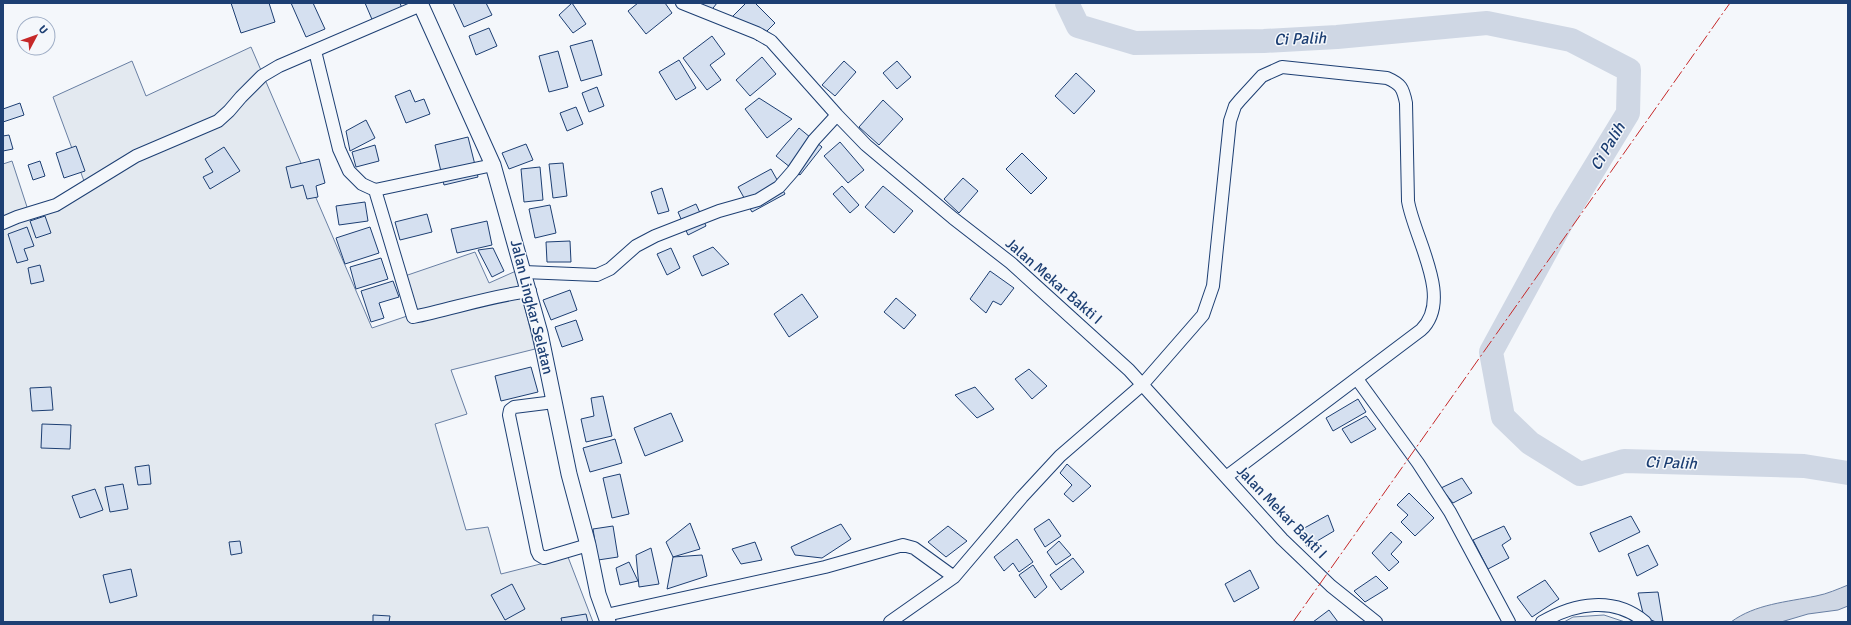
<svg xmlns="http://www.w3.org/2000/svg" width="1851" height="625" viewBox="0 0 1851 625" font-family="Signika,sans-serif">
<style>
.green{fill:#e3e9f0;stroke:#687fa3}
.water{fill:#cfd7e4;stroke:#687fa3}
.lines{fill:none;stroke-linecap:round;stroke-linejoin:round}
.river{stroke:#cfd7e4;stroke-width:24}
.building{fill:#d5e0f0;stroke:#1d3f73}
.minor-casing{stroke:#1d3f73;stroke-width:14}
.tertiary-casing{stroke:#1d3f73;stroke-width:17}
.minor{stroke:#f4f7fb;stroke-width:12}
.tertiary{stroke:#f4f7fb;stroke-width:15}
.power{stroke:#c62828;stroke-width:1;stroke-dasharray:14 3 2 3;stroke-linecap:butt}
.labels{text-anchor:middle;stroke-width:3;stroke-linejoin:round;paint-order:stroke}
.street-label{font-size:15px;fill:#1d3f73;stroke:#f4f7fb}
.water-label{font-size:16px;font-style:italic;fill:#1d3f73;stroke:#f4f7fb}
</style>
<rect width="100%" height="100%" fill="#f4f7fb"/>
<!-- green -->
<path class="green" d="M251,47L372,328L413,314L399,278L475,252L489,283L516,271L535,349L451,370L467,414L435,424L466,530L488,527L501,574L568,557L593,622H3V164L12,161L28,210L54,202L84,181L53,97L132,61L146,96Z
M1604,615L1625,622H1564L1573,617Z"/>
<!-- water -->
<path class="water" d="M1848,585V606L1838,610L1808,614L1781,622H1731C1755,604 1787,602 1816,596C1827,594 1838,589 1848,585Z"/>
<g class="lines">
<!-- river -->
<path class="river" d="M1067,3L1078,26L1135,43L1264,41L1337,37L1487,23L1571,40L1629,70L1628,113L1564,218L1491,352L1503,417L1530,443L1580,474L1624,461L1804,466L1848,473"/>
</g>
<!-- building -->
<path class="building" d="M231,3H269L275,22L241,33Z
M291,3H313L325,29L306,37Z
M365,3H400L403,11L374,24Z
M453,3H486L492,15L464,27Z
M572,3L586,24L573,33L559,15Z
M638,3H665L672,13L646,34L628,11Z
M700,3H717L710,12Z
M746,3H755L775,23L757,41L732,17Z
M489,28L497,46L476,55L469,36Z
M712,36L725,54L710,65L721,80L707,90L683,58Z
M592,40L602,75L581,81L570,46Z
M558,51L568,87L549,92L539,56Z
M762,57L776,74L750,96L736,80Z
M679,60L696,88L676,100L659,72Z
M844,61L856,72L835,96L822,85Z
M897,61L911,77L897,89L883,73Z
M1076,73L1095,91L1074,114L1055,96Z
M597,87L604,106L589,112L582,93Z
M410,90L415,102L424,99L430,114L406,123L395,96Z
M759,98L792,119L767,138L745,109Z
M883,100L903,119L879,145L859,127Z
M20,103L24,115L3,122V109Z
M576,107L583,124L567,131L560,113Z
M366,120L375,138L350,151L346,131Z
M799,128L822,147L800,175L776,156Z
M9,135L13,149L3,151V136Z
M468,137L478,177L444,185L435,145Z
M840,142L864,170L848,183L824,156Z
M526,144L533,160L509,169L502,153Z
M375,145L379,161L356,167L352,152Z
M76,146L85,171L64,178L56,153Z
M224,147L240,171L210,189L203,177L213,172L205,159Z
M1022,153L1047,178L1031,194L1006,169Z
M319,159L325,183L316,186L318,197L307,199L303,185L291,188L286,167Z
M40,161L45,176L33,180L28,165Z
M563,163L567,196L553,198L549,164Z
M540,167L543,200L524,202L521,169Z
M771,169L785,194L752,212L738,187Z
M963,178L978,191L959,213L944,199Z
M842,186L859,205L850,213L833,194Z
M883,186L913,211L894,233L865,207Z
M662,188L669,211L658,214L651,192Z
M365,202L368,221L339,225L336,206Z
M696,204L706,226L688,235L678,212Z
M550,205L556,233L535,238L529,209Z
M427,214L432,232L400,240L395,222Z
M45,216L51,233L36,238L30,221Z
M487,221L492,245L457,253L451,229Z
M27,227L34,246L24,249L28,260L17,263L8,234Z
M370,227L379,253L345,264L336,238Z
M570,241L571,262H547L546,242Z
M713,247L729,264L702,276L693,256Z
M493,248L504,271L492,277L478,250Z
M671,248L680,268L667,275L657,254Z
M381,258L388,279L356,289L350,267Z
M40,265L44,281L31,284L28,268Z
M990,271L1014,288L1001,305L993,301L986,313L970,299Z
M393,281L399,297L379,303L384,318L371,322L361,291Z
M570,290L577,310L551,320L543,300Z
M802,294L818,317L789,337L774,314Z
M896,298L916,315L904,329L884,312Z
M576,320L583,340L562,347L555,327Z
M531,367L538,392L501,401L495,376Z
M1029,369L1047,386L1032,399L1015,379Z
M51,387L53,410L32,411L30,388Z
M975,387L994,409L977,418L955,395Z
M603,396L612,436L586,442L581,419L594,416L591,398Z
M1358,399L1366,412L1333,431L1326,418Z
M671,413L683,441L645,456L634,428Z
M1366,416L1376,429L1351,443L1342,429Z
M42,424L71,425L70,449L41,448Z
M615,439L622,463L590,472L583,448Z
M1067,464L1091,486L1073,502L1064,494L1072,485L1060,473Z
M149,465L151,484L138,485L135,467Z
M620,474L629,514L612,518L603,478Z
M1462,478L1472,493L1453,503L1441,488Z
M123,484L128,509L110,512L105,487Z
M95,489L103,510L80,518L72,496Z
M1409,493L1434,518L1415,536L1401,522L1408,515L1397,505Z
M1328,515L1334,531L1307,547L1299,531Z
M1631,516L1640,532L1599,552L1590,533Z
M1049,519L1061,536L1045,547L1034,529Z
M690,523L700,549L673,557L666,542Z
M841,524L851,539L822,558L795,555L791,547Z
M613,526L618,557L598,560L593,529Z
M948,526L967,541L946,557L928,542Z
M1504,526L1511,539L1502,545L1509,558L1488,569L1473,540Z
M1391,532L1402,542L1391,554L1399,562L1389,571L1372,553Z
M1017,539L1033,562L1019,572L1013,563L1004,571L994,557Z
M240,541L242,553L231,555L229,542Z
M1059,541L1071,555L1056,565L1047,552Z
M755,542L762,560L741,564L732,549Z
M1648,545L1658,565L1637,576L1628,554Z
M651,548L659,584L639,587L636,555Z
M702,555L707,576L667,589L673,557Z
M1073,558L1084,572L1061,590L1050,575Z
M629,562L638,581L620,585L616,568Z
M1033,565L1047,587L1035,598L1019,575Z
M131,569L137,596L110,603L103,575Z
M1250,570L1259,588L1234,602L1225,584Z
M1376,576L1388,588L1365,602L1354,591Z
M1545,580L1559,599L1532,617L1517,597Z
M512,584L525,609L505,620L491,595Z
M1658,592L1663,622H1656L1644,617L1638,593Z
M1329,610L1338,622H1313Z
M586,614L588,622H562L561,618Z
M373,615L390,616L389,622H373Z"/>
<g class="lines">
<defs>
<path id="minor" d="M682,3L757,33L771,41L837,115L866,145L953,218L1011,263L1129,370L1282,539L1331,586L1376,622
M315,51L339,149L349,171L362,184L375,190
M493,165L375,190L413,317C452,309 490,296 530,291
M3,223L17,217L56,205L136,156L218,121L229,111L241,97L262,76L279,66L421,5
M524,272L597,275L610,269L636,246L655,236L719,211L758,200L779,187L793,171L814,140L837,115
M1357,379L1418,463L1450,512L1509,622
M554,402L514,407L510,410L509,415L537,551L539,555L544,558L588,545
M606,615L825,567L903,545L914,548L954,577
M890,622L954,577L1022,497L1060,456L1142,385L1203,315L1213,286L1230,121L1235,106L1240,100L1262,76L1282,67L1387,78C1401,84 1403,88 1406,103L1408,201C1414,238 1454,299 1421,330L1226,477
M1542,622C1575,603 1614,596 1645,622"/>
<path id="tertiary" d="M420,3L493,165L540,333L569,474L588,545L598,594L608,622"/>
</defs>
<!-- minor casing -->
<use href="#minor" class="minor-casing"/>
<!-- tertiary casing -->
<use href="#tertiary" class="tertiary-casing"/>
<!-- minor -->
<use href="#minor" class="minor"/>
<!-- tertiary -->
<use href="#tertiary" class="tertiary"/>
<!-- power -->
<path class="power" d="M1293,622L1730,3"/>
</g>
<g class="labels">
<!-- street labels -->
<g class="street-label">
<text transform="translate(1054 281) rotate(41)" y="5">Jalan Mekar Bakti I</text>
<text transform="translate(532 307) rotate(76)" y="5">Jalan Lingkar Selatan</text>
<text transform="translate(1282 512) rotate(46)" y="5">Jalan Mekar Bakti I</text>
</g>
<!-- water labels -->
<g class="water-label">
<text transform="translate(1300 38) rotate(-2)" y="6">Ci Palih</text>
<text transform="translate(1607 146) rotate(-59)" y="6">Ci Palih</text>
<text transform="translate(1671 462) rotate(2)" y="6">Ci Palih</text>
</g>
</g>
<!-- border -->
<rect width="1851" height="625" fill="none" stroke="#1d3f73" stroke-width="8"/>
<!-- north arrow -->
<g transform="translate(36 36) rotate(49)"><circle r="19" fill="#f4f7fb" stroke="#9eadc5"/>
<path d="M0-3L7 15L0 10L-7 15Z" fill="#c62828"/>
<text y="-6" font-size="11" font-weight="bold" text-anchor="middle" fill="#1d3f73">U</text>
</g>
</svg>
